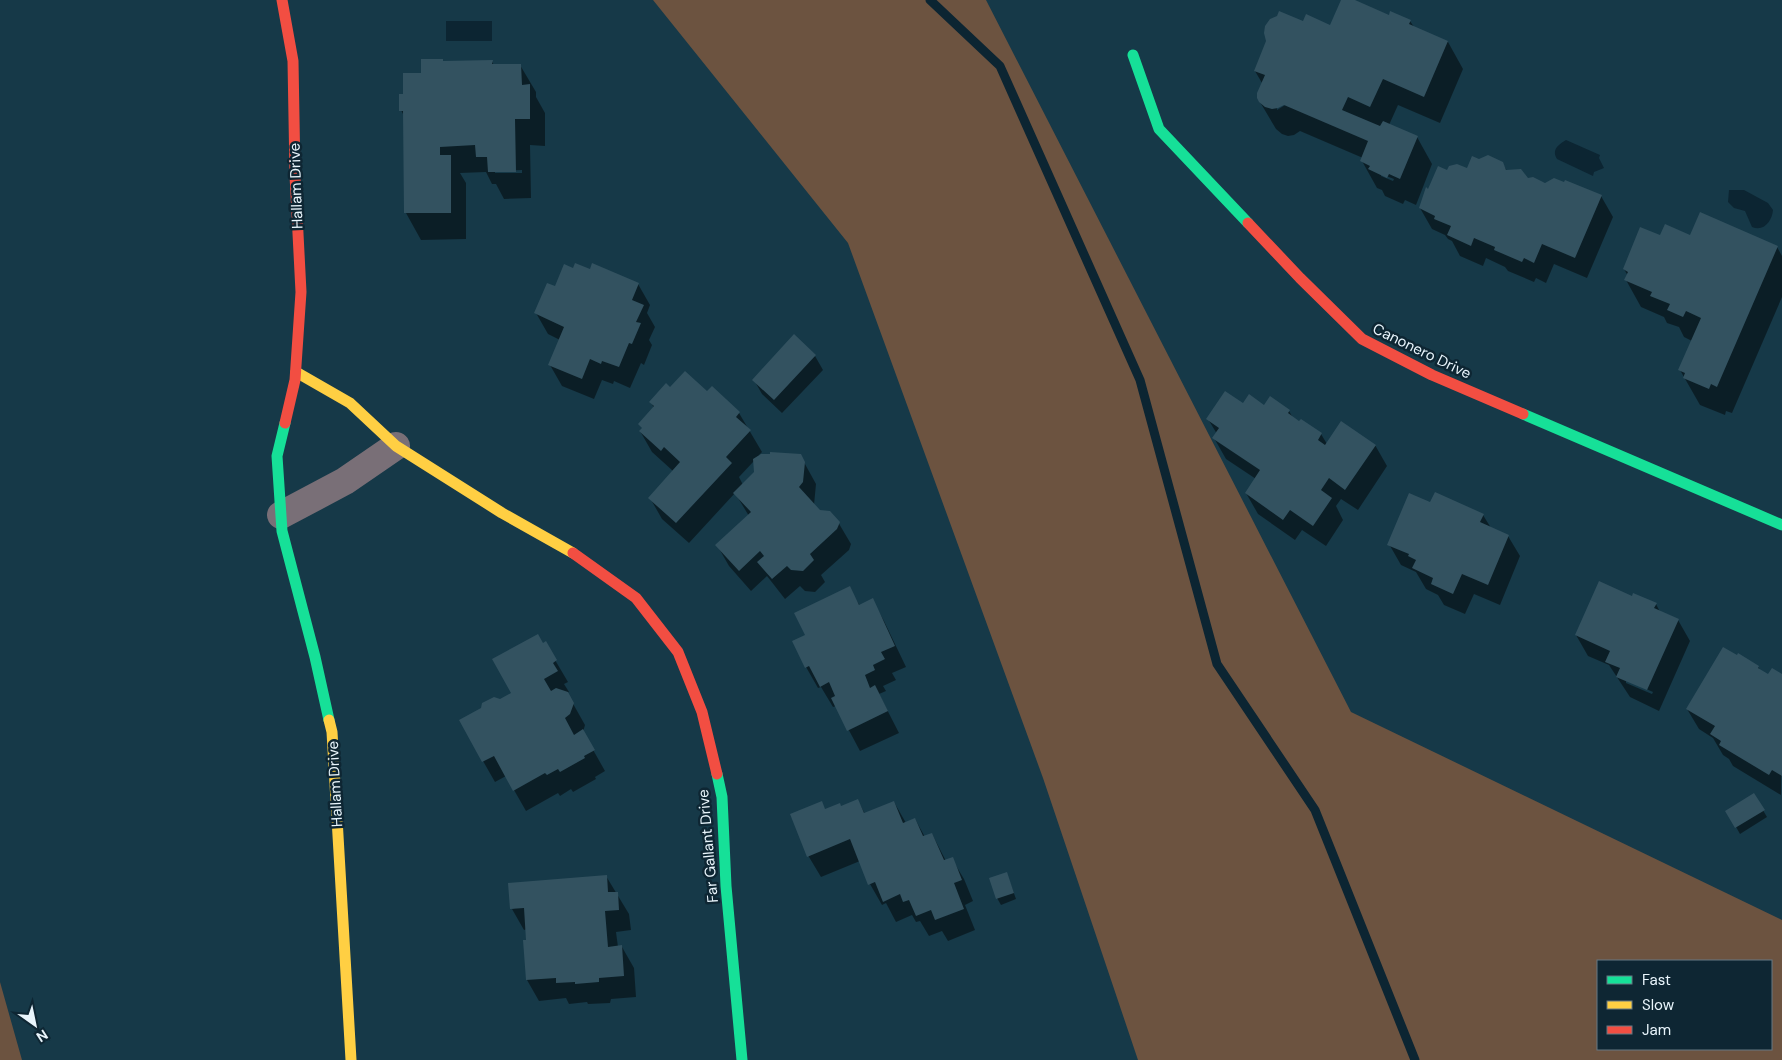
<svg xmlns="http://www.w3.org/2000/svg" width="1782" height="1060" viewBox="0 0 1782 1060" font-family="'DM Sans',sans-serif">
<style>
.green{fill:#6c5340;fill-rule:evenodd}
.water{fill:#0c2532}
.shadow{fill:#0007;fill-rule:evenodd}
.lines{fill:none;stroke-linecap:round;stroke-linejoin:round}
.stream{stroke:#0c2532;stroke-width:9}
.building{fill:#335260}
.street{stroke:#796f77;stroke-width:28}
.fast{stroke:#16e098;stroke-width:11}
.slow{stroke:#ffcf43;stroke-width:11}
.jam{stroke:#f24e42;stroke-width:11}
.labels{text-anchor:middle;stroke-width:5;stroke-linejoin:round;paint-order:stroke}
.street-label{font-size:15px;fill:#e9f5fc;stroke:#0e2633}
</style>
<rect width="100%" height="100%" fill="#163948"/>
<!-- green -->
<path class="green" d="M653,0H986L1351,712L1782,920V1060H1138L1043,778L848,243ZM1771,961V1049H1598V961Z
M0,982L22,1060H0Z"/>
<!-- water -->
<path class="water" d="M446,21H492V41H446Z
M1566,140L1600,155L1599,158L1604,168L1594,172L1593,176L1557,159C1551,150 1559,144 1566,140Z
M1729,190H1744L1768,203L1773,210C1772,221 1764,232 1752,227L1745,211L1734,208L1728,202Z"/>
<!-- shadow -->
<path class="shadow" d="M1343,0H1352L1390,16L1410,21L1414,27L1448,42L1463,69L1440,123L1398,105L1389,125L1417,137L1432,164L1416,205L1405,200L1403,204L1385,196L1382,190L1377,188L1362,161L1363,158L1300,131L1294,135L1288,136L1282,134L1276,129L1260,102L1262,83L1255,71L1303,23L1331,26ZM1290,102L1277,110V107ZM1381,174L1394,179L1393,181L1381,176Z
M492,61L494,66L520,65L536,92V97L545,113V146L530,145L531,198L504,199L496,184H492L486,172L460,173L466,183V239L421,240L406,213L404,116L401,110L404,96L422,74L443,62ZM522,170V173H495V171Z
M1479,160L1502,163L1507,171L1527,179L1601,196L1613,217L1587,278L1554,264L1546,283L1536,278L1534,282L1508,271L1505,267L1486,258L1483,266L1460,256L1452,241L1448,239L1445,235L1432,229L1420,208L1429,190L1448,172L1468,170Z
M1660,237H1691L1777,247L1782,256V297L1732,413L1726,411L1725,415L1700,405L1680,370L1692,341L1684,337L1679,327L1667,323L1664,317L1641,307L1626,280L1628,276L1624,269Z
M574,269L590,270L638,284L650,305L647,313L655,327L649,340L652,345L644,365L641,363L630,388L614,381L613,384L602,380L594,399L562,386L550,365L560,340L548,334L536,313L555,288Z
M815,356L823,370L782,413L762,394L754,380Z
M670,389L707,393L739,413L762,452L759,455H800L816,484L814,505L820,511L838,522L851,544L849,550L821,575L825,582L815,592L805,591L800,586L785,599L767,576L751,591L729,566L717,545L749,516L735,493L689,543L662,519L650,498L673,471L652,452L640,431L643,429L640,424L654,408L651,402ZM754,461L755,473L743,485L739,477Z
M1243,405L1289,411L1293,418L1321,434L1327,444L1375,445L1387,466L1358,510L1341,499L1336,506L1343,520L1326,546L1302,530L1295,540L1258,514L1246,493L1256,479L1226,459L1214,438L1217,434L1208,419Z
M1431,504L1483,515L1491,528L1508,536L1520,556L1500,605L1474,594L1465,614L1444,605L1438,595L1426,589L1416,572L1401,565L1389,544Z
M849,588L860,606L872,600L884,621L906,667L892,673L896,680L883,686L886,691L879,694L899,733L860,751L836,706L833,707L821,687L818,688L806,667L807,636Z
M1633,598L1656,604L1660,612L1678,620L1690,641L1659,711L1630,697L1609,665L1588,656L1576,635ZM1626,680L1653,692L1652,694L1626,683Z
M545,643L568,682L564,684L569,692L567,693L585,725L583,732L605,771L595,777L596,779L573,792L571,789L560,796L558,793L526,811L506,776L495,782L483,761L500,701L513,694Z
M1758,667L1761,671L1769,676L1782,675L1781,795L1733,766L1729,759L1723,755L1713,738L1699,729L1687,709Z
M1754,795L1767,817L1740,834L1727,811Z
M858,801L865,814L894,802L906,823L915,819L925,837L932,834L946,861L952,859L964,879L973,901L965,905L975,930L948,941L942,931L929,936L920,921L916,922L912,915L896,922L886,903L882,905L870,884L860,861L821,877L809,857L791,815L841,808Z
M1007,874L1016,899L1001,905L997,898Z
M606,876L629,914L631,930L616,932L618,947H622L634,968L636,997L611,999L610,1003L588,1004L587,1002L569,1004L566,998L539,1001L527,980V929L524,930L512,909Z"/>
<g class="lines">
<!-- stream -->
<path class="stream" d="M930,0L1000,66L1140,380L1217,664L1315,810L1415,1060"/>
</g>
<!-- building -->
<path class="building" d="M1341,0H1355L1389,15L1390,11L1411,20L1409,24L1448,41L1424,97L1383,79L1370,107L1348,97L1342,110L1380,126L1383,121L1418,136L1400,179L1389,174L1387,178L1368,169L1370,166L1360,161L1368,141L1284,105L1278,108L1272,109L1265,107L1259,102L1257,98V93L1265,75L1254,71L1266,41L1264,33L1265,26L1270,19L1277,16L1279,11L1303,21L1306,14L1330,25Z
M421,59H443V61L493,60L492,64H521L522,85L530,84V119H515L516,172H488L487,157H476L475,145L440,147V155H451V213H404L403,111H399V94H403V73H421Z
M1488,155L1503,162L1506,170L1521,169L1528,178L1533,177L1545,183L1554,178L1564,182L1565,180L1602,195L1575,258L1542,244L1534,263L1524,258L1522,262L1494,250L1495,247L1474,238L1471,246L1447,235L1451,226L1434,219L1435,216L1419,208L1426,187L1428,189L1438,166L1447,170L1449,166L1457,164L1467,168L1472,156L1479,159Z
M1700,212L1778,246L1717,387L1711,384L1709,389L1683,378L1685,373L1678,370L1701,318L1686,311L1683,317L1667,310L1670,304L1650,296L1652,292L1624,280L1628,272L1623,269L1640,227L1660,235L1665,224L1690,235Z
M575,263L590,269L592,263L639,283L632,300L644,305L636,322L641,323L632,344L629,343L619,367L602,361L601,364L590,359L582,379L548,365L564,327L534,313L547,283L555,286L564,264L573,268Z
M794,334L816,355L774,400L752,380Z
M685,371L707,391L712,386L740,412L736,417L751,430L726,457L732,463L676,523L648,498L680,462L664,447L661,451L639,431L642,428L638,424L654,406L649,402L666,383L670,387Z
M1225,391L1243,403L1249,394L1264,405L1270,396L1290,410L1288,413L1299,421L1301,419L1322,433L1318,440L1325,445L1341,421L1376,445L1345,490L1329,478L1321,490L1332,498L1313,526L1290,510L1283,520L1245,493L1260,470L1212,438L1219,428L1206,419Z
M770,452L801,454L805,462L803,482L799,487L820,510L830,511L840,522L837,529L810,554L814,560L803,571L791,570L787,566L772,579L757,562L764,556L760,551L739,571L715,545L751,512L733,493L754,472L753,459L761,454H770Z
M1435,492L1484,514L1480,522L1509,535L1488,585L1462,574L1453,594L1431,584L1433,578L1412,568L1416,560L1408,556L1409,554L1387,545L1409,493L1430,502Z
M1599,581L1632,596L1633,593L1657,603L1654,608L1679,619L1647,690L1616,677L1620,668L1605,662L1610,651L1575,635Z
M850,586L859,605L873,598L895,646L881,652L885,659L873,665L875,670L865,675L870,688L875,685L888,711L847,731L831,698L835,696L829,682L820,687L809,666L805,668L792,641L805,635L794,613Z
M538,634L543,643L546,641L557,660L553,663L558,671L544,679L551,691L556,688L568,692L574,703L570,714L565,718L574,735L583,729L595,750L584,756L585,758L560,772L558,769L547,775L545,773L513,791L494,756L482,762L459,720L481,708L482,703L494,697L500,699L511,693L492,659Z
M1723,647L1737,655L1738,653L1759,666L1758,668L1768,674L1772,668L1782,674V776L1772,770L1769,775L1719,745L1721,741L1710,734L1715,726L1686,709Z
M1754,793L1765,810L1735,828L1725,811Z
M858,799L864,813L894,801L903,823L915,818L923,836L932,833L944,860L953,857L962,880L954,883L964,909L935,920L931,910L916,916L909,900L903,902L900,894L883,902L875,882L868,885L850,839L807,857L790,814L822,801L825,809L840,803L841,806Z
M1007,872L1014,893L996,899L989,878Z
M607,875L608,892H618L619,910L605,911L608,947L622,945L624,976L599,978V982L575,984V982L556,983V978L526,980L523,940H526L524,908L510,909L508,883Z"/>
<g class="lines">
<!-- street -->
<path class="street" d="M281,515L345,481L396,446"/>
<!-- fast -->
<path class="fast" d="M1133,55L1159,129L1248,223
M1523,414L1782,525
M285,423L277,456L282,531L315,657L329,720
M717,774L722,797L726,886L742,1060"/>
<!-- slow -->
<path class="slow" d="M296,372L350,403L396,446L502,513L573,553
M329,720L332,732L351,1060"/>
<!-- jam -->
<path class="jam" d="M282,0L293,61L295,175L301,292L295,380L285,423
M1248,223L1300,278L1362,339L1432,375L1523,414
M573,553L636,598L678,652L702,712L717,774"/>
</g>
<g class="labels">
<!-- street labels -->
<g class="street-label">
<text transform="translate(296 186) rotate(-92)" y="5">Hallam Drive</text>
<text transform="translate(1422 351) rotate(26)" y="5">Canonero Drive</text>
<text transform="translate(335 784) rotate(-93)" y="5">Hallam Drive</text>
<text transform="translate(708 846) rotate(-95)" y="5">Far Gallant Drive</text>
</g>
</g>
<!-- legend -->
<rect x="1597" y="960" width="175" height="90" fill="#0e2633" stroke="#667983"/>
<rect x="1607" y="976" width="25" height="8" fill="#16e098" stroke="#667983"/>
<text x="1642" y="985" font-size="15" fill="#e9f5fc">Fast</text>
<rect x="1607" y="1001" width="25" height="8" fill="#ffcf43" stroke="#667983"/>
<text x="1642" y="1010" font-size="15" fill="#e9f5fc">Slow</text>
<rect x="1607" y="1026" width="25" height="8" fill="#f24e42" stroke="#667983"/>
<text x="1642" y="1035" font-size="15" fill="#e9f5fc">Jam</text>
<!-- north arrow -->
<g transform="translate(35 1025) rotate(147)" stroke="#0e2633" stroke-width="4" paint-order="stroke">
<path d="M0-4L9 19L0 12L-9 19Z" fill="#e9f5fc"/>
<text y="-8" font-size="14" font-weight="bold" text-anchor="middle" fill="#e9f5fc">N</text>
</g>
</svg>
